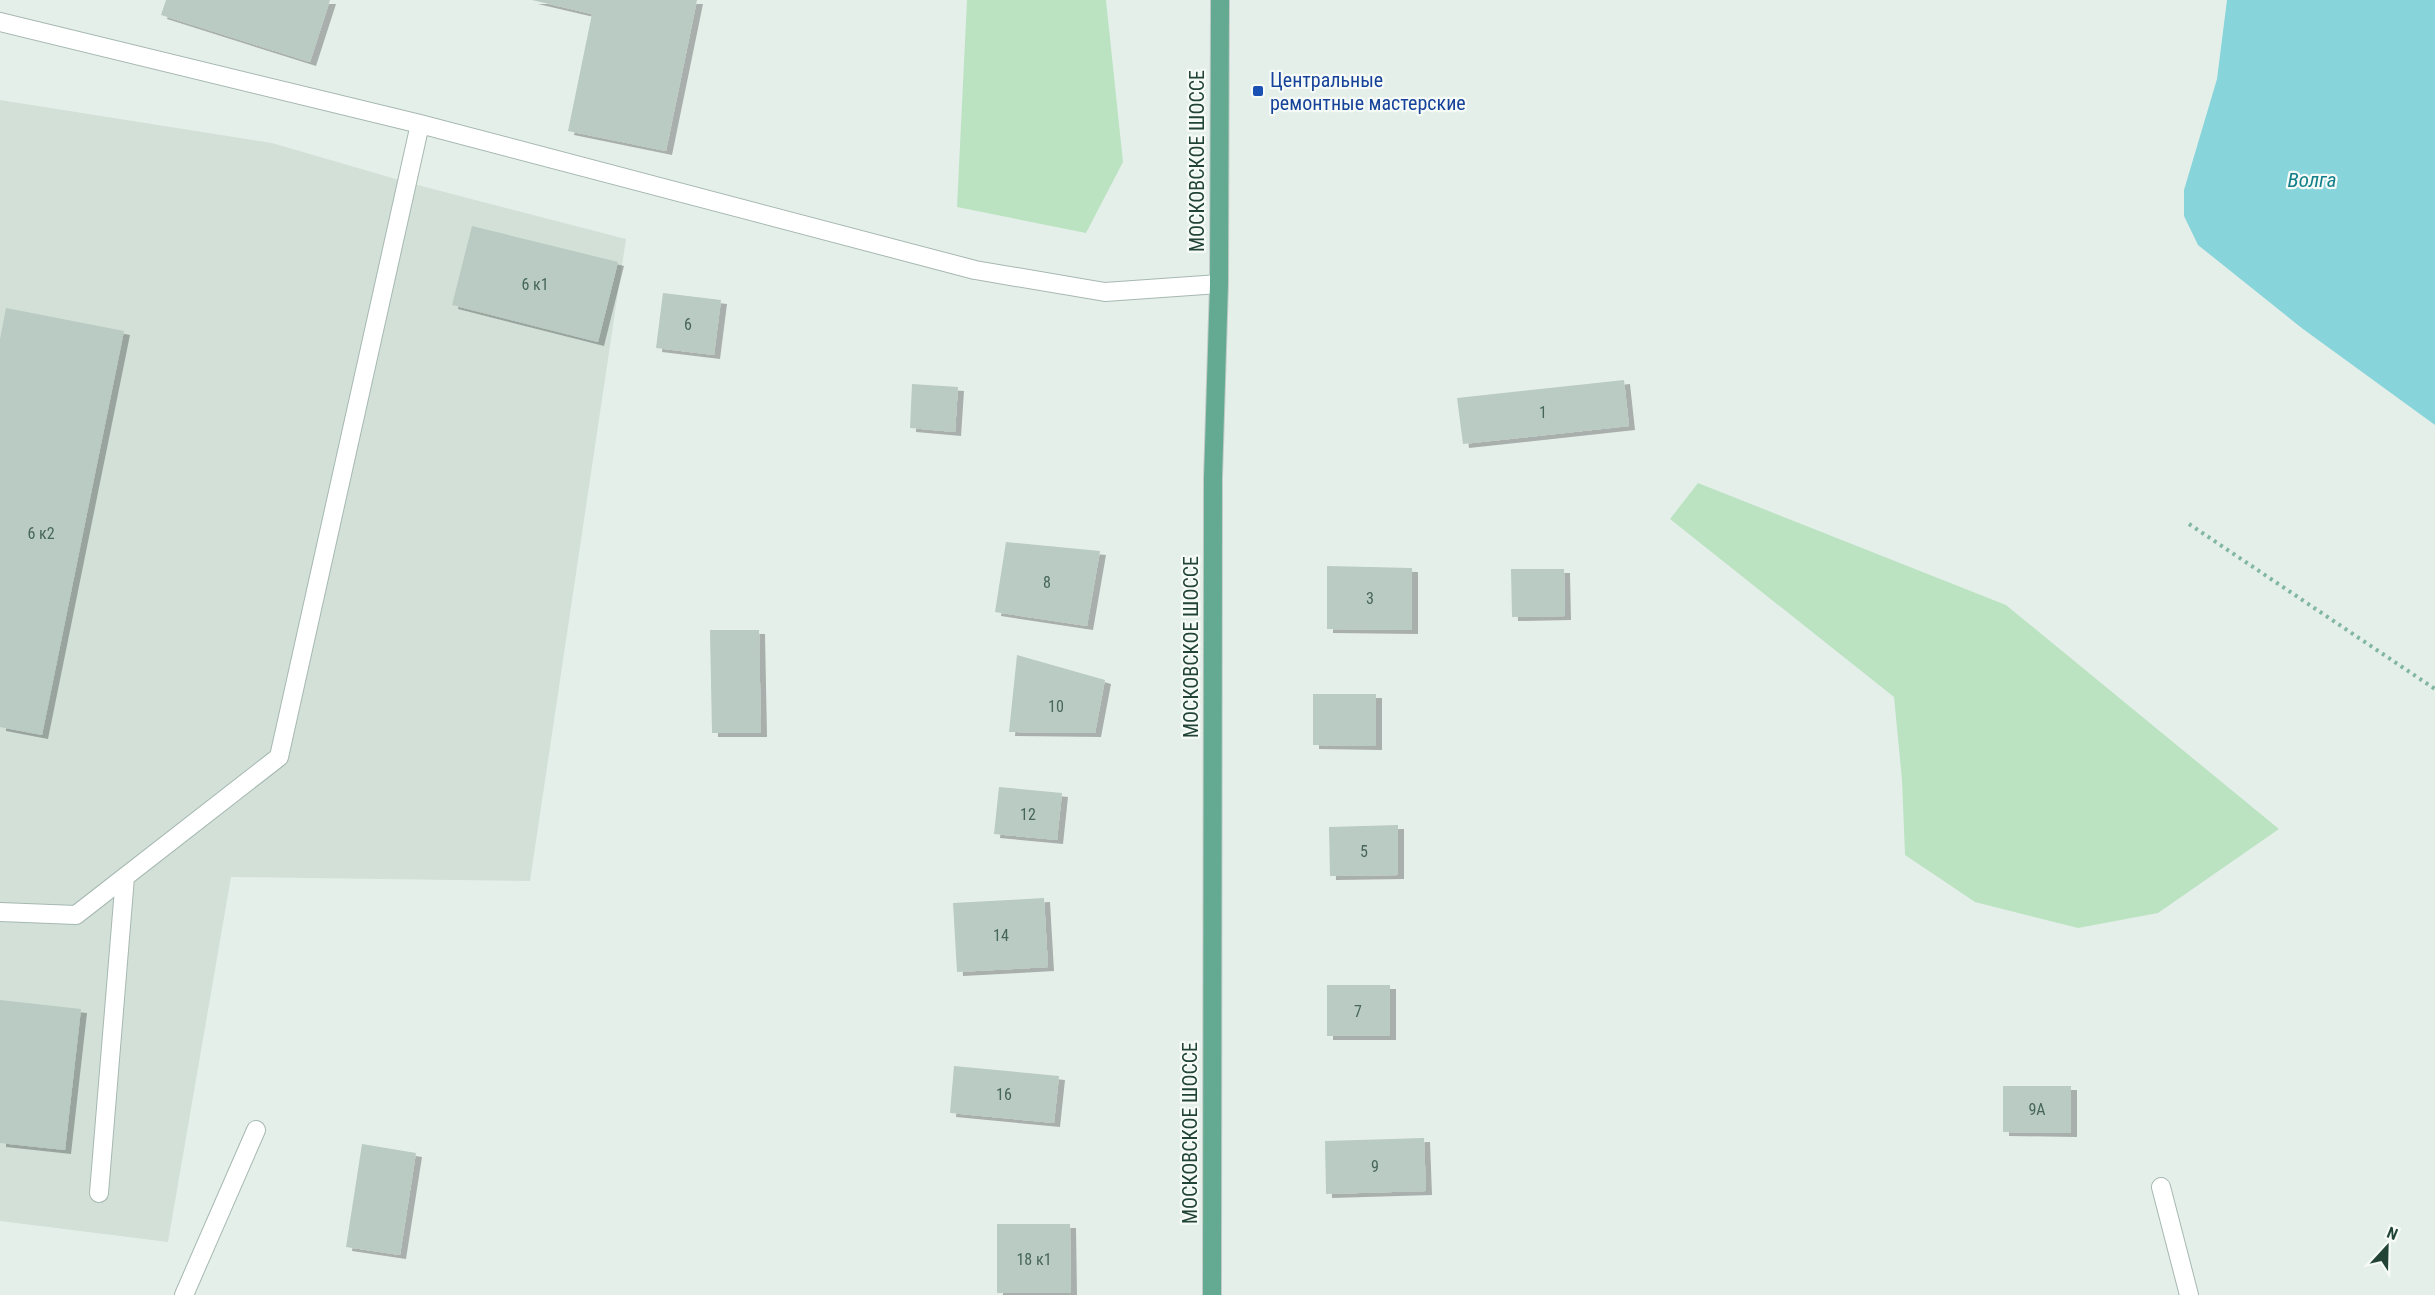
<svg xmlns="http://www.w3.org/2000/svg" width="2435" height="1295" viewBox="0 0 2435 1295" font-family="'Roboto Condensed',sans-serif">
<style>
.built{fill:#d2e0d8}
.green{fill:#bbe3c2}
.water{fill:#87d5da}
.building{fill:#b9cbc2;filter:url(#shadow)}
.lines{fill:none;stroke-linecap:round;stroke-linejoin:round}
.lane-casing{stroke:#a6b8b1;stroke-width:20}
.primary-casing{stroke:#c1cbc7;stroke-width:20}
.path{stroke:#81b7a1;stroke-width:4;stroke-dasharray:3 4.5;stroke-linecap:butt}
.lane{stroke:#fff;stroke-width:18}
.primary{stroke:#64aa92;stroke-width:18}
.transit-dot{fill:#1a4fb4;stroke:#f6fbf8;stroke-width:2}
.labels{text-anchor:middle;stroke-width:4.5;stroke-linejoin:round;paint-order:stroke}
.number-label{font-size:16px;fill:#47665a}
.transit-label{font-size:20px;fill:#164399;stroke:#f6fbf8;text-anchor:start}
.street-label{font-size:20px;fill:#214437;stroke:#f6fbf8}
.water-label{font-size:21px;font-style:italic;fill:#127f89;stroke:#f6fbf8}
</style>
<defs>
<filter id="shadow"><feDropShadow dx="6" dy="4" stdDeviation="0" flood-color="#0004"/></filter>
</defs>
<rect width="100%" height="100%" fill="#e5efea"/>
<!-- built -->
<path class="built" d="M0,100L272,143L406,182L626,239L530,881L231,877L168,1242L0,1221Z"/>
<!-- green -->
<path class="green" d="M967,0H1106L1123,162L1086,233L957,207Z
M1698,483L2006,605L2279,829L2158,913L2078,928L1975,902L1905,855L1902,780L1894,697L1670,519Z"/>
<!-- water -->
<path class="water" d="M2227,0H2435V425L2303,329L2198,245L2184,216V190L2217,79Z"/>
<!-- building -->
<path class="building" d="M166,0H330L310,62L161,15Z
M532,0H697L666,151L568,131L592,14Z
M472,226L618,262L598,342L452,305Z
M663,293L721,300L714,355L656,348Z
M6,308L124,331L42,735L0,727V339Z
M1624,380L1629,426L1463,444L1457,398Z
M912,384L958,387L955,432L910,428Z
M1006,542L1100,551L1087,626L995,612Z
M1327,566L1412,568V630L1327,629Z
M1511,569H1564L1565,616L1512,617Z
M710,630H759L761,733H712Z
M1017,655L1105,680L1095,733L1009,732Z
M1313,694H1376V746L1313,745Z
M999,787L1062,793L1057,840L994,834Z
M1398,825V875L1330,876L1329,827Z
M1044,898L1048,967L957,972L953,903Z
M1327,985H1390V1036H1327Z
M0,1000L81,1009L65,1150L0,1143Z
M954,1066L1059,1076L1054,1123L950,1113Z
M2003,1086H2071V1133L2003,1132Z
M1424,1138L1426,1191L1326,1194L1325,1141Z
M362,1144L416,1153L400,1255L346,1247Z
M997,1224H1070L1071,1293H997Z"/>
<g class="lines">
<defs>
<path id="lane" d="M0,22L420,124L975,270L1105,292L1219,284
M0,912L76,915L279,757L420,124
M2161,1187L2189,1295
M99,1193L125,877
M184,1295L256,1130"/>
<path id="primary" d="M1212,1295L1213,478L1219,284L1220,0"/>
</defs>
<!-- lane casing -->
<use href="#lane" class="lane-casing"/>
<!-- primary casing -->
<use href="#primary" class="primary-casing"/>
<!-- path -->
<path class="path" d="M2189,524L2435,689"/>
<!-- lane -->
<use href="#lane" class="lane"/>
<!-- primary -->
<use href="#primary" class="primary"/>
</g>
<!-- markers -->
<rect class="transit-dot" x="1252" y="85" width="12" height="12" rx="3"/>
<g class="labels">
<!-- number labels -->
<g class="number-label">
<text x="535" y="290">6 к1</text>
<text x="688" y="330">6</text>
<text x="1543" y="418">1</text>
<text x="41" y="539">6 к2</text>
<text x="1047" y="588">8</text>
<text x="1370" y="604">3</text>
<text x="1056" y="712">10</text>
<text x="1028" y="820">12</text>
<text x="1364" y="857">5</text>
<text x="1001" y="941">14</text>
<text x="1358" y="1017">7</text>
<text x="1004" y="1100">16</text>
<text x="2037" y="1115">9А</text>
<text x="1375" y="1172">9</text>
<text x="1034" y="1265">18 к1</text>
</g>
<!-- transit labels -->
<g class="transit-label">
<text x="1270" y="87">Центральные<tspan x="1270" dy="23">ремонтные мастерские</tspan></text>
</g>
<!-- street labels -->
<g class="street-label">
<text transform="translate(1197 161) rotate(-90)" y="7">МОСКОВСКОЕ ШОССЕ</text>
<text transform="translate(1191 647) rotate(-90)" y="7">МОСКОВСКОЕ ШОССЕ</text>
<text transform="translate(1190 1133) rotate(-90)" y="7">МОСКОВСКОЕ ШОССЕ</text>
</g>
<!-- water labels -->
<g class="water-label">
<text x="2312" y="187">Волга</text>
</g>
</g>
<!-- north arrow -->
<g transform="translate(2387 1247) rotate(22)" stroke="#f6fbf8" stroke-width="4.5" paint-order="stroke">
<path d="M0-4.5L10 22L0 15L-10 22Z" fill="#214437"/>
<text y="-9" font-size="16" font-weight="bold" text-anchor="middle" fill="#214437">N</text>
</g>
</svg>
